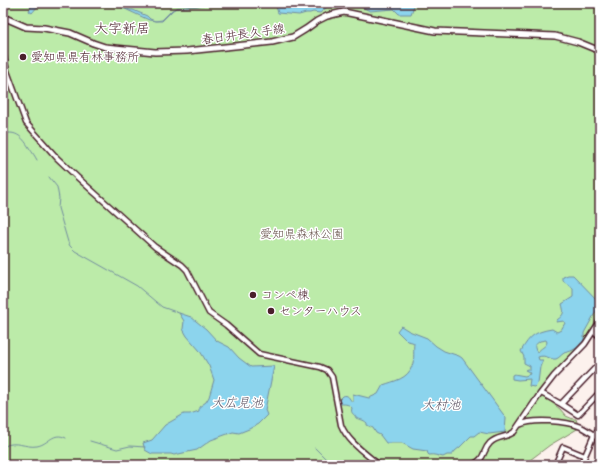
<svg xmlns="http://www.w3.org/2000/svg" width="603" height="468" viewBox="0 0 603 468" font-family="'Patrick Hand','Klee One',sans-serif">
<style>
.green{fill:#bceba9;stroke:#83856a}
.water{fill:#8cd4ed;stroke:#728c9f;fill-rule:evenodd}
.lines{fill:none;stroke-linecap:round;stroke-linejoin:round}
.stream{stroke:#728c9f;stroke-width:1}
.minor-casing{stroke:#4a1f2b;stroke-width:7}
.major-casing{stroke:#4a1f2b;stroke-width:8}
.minor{stroke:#fff;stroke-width:4}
.major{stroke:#fff;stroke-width:5}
.poi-dot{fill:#4a1f2b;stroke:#fff;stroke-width:1.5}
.labels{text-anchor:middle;stroke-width:3;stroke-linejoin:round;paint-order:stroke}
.street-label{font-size:12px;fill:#4a1f2b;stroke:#fff}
.poi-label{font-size:12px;fill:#4a1f2b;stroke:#fff;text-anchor:start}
.park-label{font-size:12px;fill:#66524a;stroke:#fff}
.water-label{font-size:13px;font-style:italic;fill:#5e5565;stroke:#fff}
.quarter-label{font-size:14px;fill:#4a1f2b;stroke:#fff}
</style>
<rect width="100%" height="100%" fill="#fcf1ed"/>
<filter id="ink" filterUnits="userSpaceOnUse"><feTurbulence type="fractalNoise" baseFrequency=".025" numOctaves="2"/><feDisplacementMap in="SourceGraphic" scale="8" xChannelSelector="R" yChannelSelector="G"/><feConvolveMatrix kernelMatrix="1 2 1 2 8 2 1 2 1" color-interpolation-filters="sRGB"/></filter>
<g filter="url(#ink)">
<!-- green -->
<path class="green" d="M3,3H600V320L585,343L540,393L560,409L566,416L573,419H576L579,428L550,445L526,463V465H3V99L6,103L8,98L4,92L3,88Z"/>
<!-- water -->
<path class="water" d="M24,3H44L43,5C37,5 36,9 32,13L29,11L31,6Z
M112,3H115L130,10H133L147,16L150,19L155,21L162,20L172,10L176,8L227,3L176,8L173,10L162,21H156L149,20Z
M275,3H340L328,6L320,13L313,12L310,13H306L299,15L278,13Z
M353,3H415L411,14H399L394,9L370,11L360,6Z
M568,275H573L600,303V304L584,333V340C580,343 578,348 573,350C570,352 566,352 564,353C561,355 559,358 556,359C550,360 546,354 538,357L539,360H543L540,367L538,383L534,387L529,386L530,379L518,380L512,379V375L514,374L525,376L530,374L529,372L525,370L527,369H530V366L524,363V357L521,351C530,336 534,332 552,329L557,332L561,330L565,323L564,321L556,322L557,320C565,314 564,312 562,304L573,297V288L563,281V277ZM546,340L547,342C546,347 540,348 538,352L536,351C534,345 534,346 540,341Z
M179,313L191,317L206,329L217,341L229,347L239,358L251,367L274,366L265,410L267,415L258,424L249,429L239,433L233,432L211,440L197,450L174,455L171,454H152L145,450L143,443L152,440L165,425L184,414H190L199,411V407L206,402L209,397L214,380L209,366L200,351L187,336L183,329L184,321Z
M401,326L409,331L427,338L436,346L444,351L459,356L462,358L506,418L505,432L489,434L479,432L474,436H471L460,447L455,451L452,455H447L443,457C438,456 434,454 429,455L428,454L427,451L413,449L402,443H386L380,435L376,433L373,428L367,425V423C363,419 360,420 356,418C355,414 350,414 352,408C349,404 346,404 341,404L339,400L343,396C348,394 349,398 352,402H353V394L369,398L378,394L383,385C394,381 408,379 412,366C415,359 413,350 414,343L412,342L407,341L397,331L400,327Z"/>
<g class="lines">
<!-- stream -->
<path class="stream" d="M541,4L546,6
M482,7L488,3
M3,91L6,95
M3,134C17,130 23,138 30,149C32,152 35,156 37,160
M49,177L57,187L59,198L58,208L68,242L70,246L75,251L137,286L162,307L179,313
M90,441L117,449L130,446L145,447
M5,446C15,440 26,448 37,446C49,444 53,431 66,438
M315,448L327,460L335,465"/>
<defs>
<path id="minor" d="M3,53L7,71L26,123L57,158L77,177L155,247L182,265L187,270L209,313L226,325L259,354L320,367L327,370L332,377L341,425C348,442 365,453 379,465
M594,331L600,337
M541,393L561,404L578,415L600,392
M561,404L600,363
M519,425C533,418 566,421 581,427C587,430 594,435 600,439
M472,465C486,459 482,451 490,443C497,436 506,438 514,432L540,394L554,376L585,344L600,321
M555,465L563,447L585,456
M581,465L594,435L600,427"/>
<path id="major" d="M3,17L26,27L44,28L70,33L93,43L105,47L155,52L187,51L272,42L293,37L306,29L317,21L327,16L335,14L344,12L435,31L555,36L578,42L600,51"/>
</defs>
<!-- minor casing -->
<use href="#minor" class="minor-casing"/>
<!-- major casing -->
<use href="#major" class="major-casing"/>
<!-- minor -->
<use href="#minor" class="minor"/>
<!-- major -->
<use href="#major" class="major"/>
</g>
</g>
<!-- markers -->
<g class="poi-dot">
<circle cx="23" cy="57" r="4"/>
<circle cx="253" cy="295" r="4"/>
<circle cx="271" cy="311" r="4"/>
</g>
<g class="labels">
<!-- street labels -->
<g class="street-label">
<text transform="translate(243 34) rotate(-8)" y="4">春日井長久手線</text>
</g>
<!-- poi labels -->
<g class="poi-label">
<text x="31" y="61">愛知県県有林事務所</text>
<text x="261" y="299">コンペ棟</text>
<text x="279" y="315">センターハウス</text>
</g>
<!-- park labels -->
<g class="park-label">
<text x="302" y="238">愛知県森林公園</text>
</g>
<!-- water labels -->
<g class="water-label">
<text x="237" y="407">大広見池</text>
<text x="441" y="409">大村池</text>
</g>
<!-- quarter labels -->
<g class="quarter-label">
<text x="122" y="33">大字新居</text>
</g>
</g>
<!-- margin -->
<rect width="603" height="468" fill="none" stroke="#fff" stroke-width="16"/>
<rect x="8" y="8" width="587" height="452" fill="none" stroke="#4a1f2b" stroke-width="1.5" filter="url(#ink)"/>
</svg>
